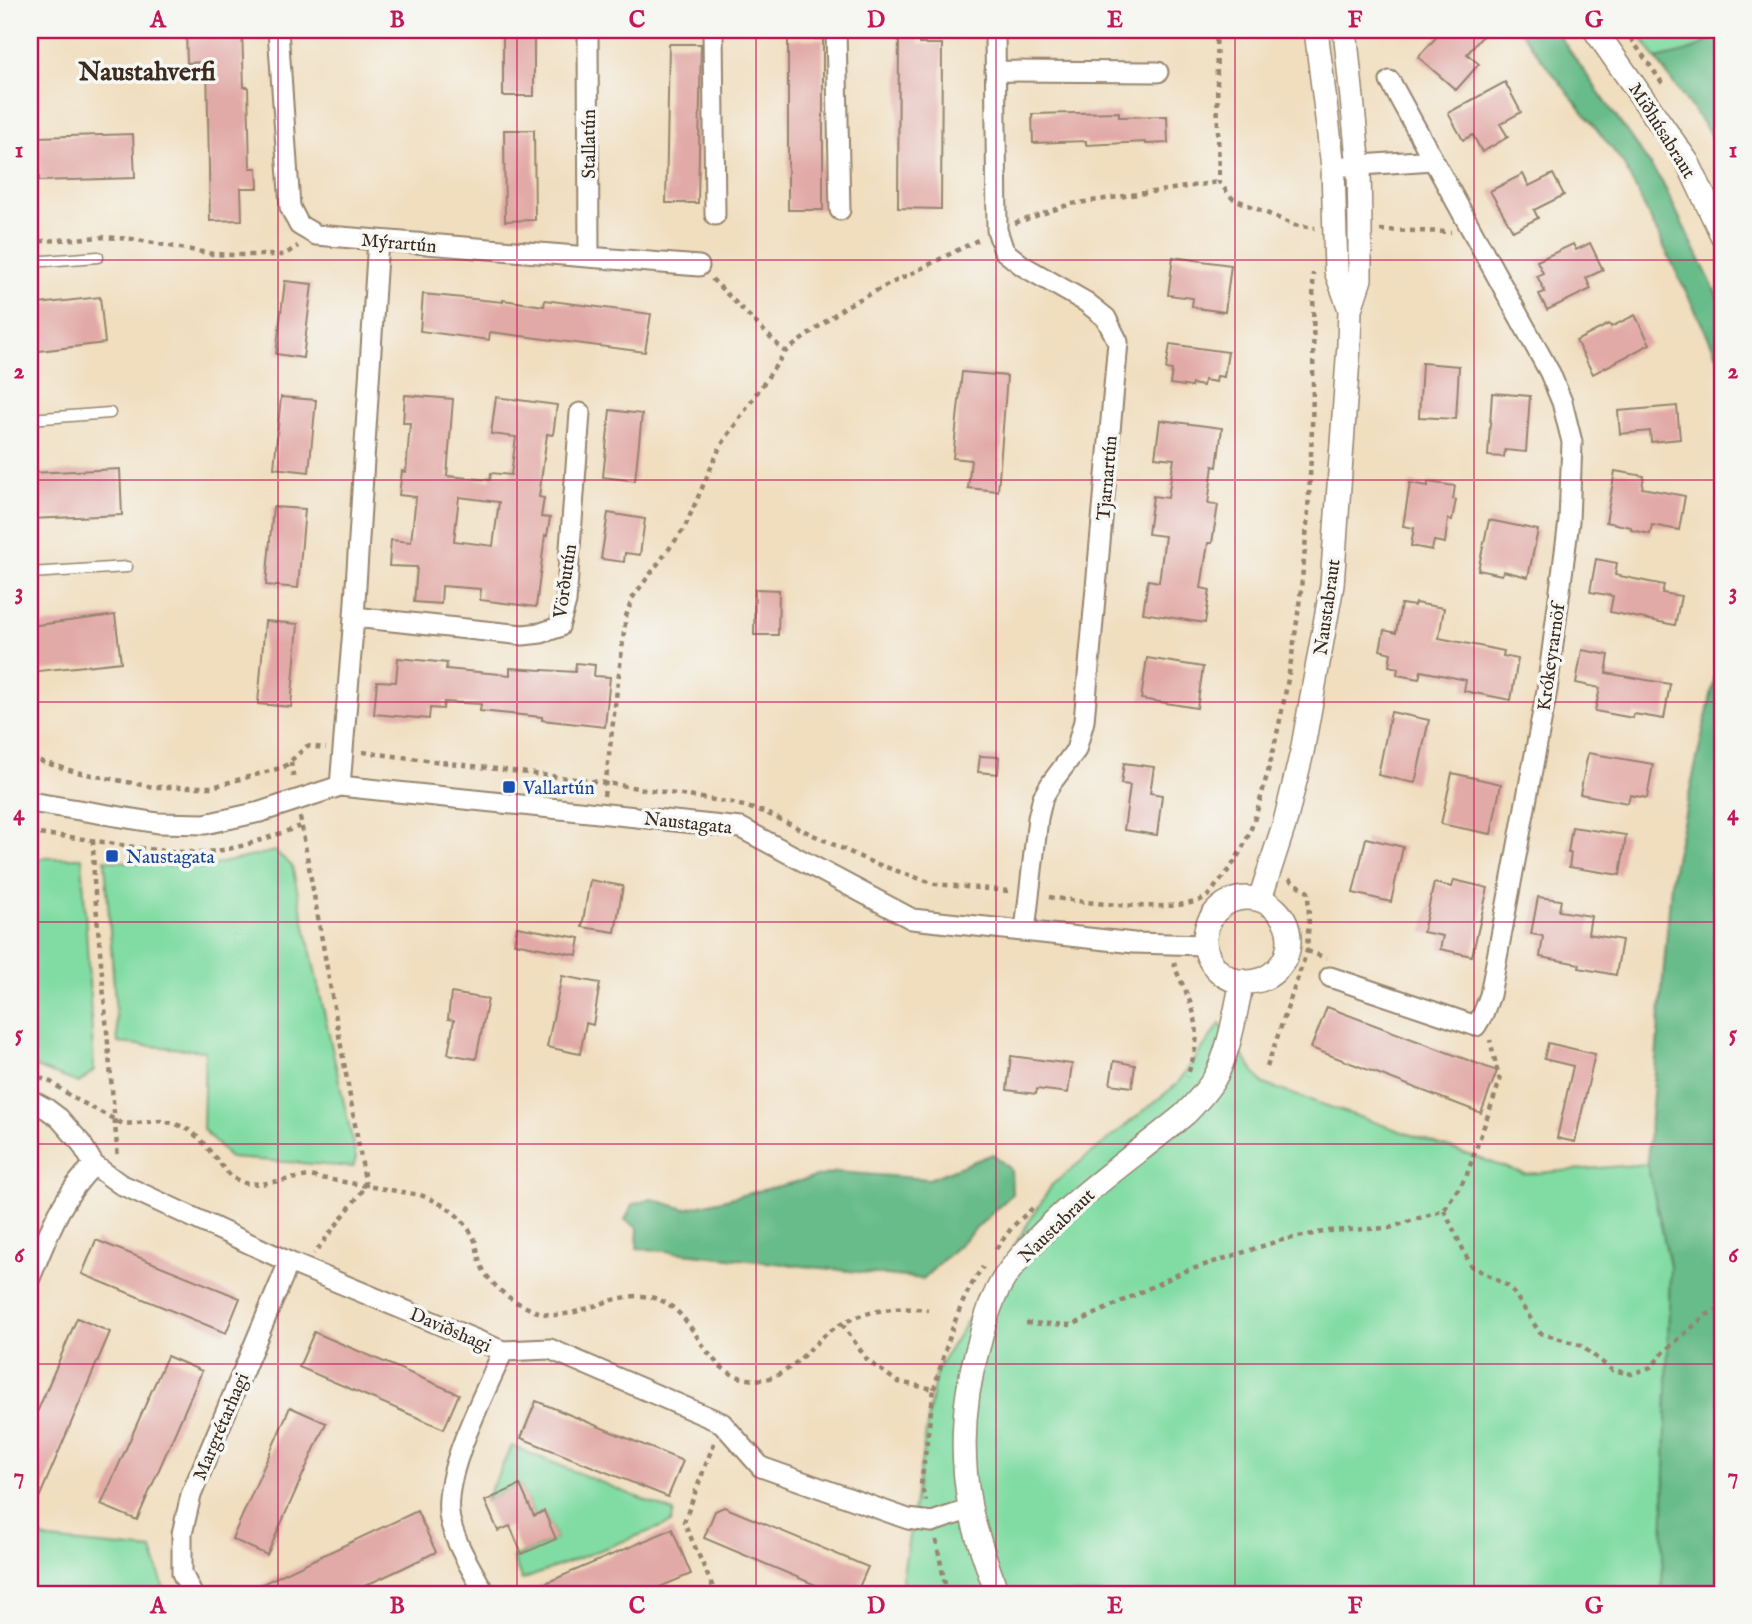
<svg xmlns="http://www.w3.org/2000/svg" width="1752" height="1624" viewBox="0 0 1752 1624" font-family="'IM FELL English',serif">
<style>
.green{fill:#81dca3;stroke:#5e8360;stroke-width:2}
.forest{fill:#68bc89;stroke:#527354;stroke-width:2}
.building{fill:#e2aaa7;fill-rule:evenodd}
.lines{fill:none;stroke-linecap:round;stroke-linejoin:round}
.service-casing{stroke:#96846e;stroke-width:13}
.minor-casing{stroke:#96846e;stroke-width:23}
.tertiary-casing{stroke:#96846e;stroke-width:26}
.path{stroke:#96846e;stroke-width:4.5;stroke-dasharray:5 5;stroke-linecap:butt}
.service{stroke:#fff;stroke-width:10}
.minor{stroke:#fff;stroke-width:19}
.tertiary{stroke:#fff;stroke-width:23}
.grid{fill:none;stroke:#c2185b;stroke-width:2;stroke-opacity:0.55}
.transit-dot{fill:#1a4fb4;stroke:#f6f6f2;stroke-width:2.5}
.labels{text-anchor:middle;stroke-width:7;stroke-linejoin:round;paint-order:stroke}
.street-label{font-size:19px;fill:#3b2a1e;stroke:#f6f6f2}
.transit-label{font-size:19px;fill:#164399;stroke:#f6f6f2;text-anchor:start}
.district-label{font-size:26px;font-weight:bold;fill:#3b2a1e;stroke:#f6f6f2}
.neatline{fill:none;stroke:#c2185b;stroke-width:2.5}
.grid-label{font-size:23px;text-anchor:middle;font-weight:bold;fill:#c2185b}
</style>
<rect width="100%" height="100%" fill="#f6f6f2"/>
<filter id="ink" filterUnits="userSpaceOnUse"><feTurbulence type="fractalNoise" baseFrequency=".0143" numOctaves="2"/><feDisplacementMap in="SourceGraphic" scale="14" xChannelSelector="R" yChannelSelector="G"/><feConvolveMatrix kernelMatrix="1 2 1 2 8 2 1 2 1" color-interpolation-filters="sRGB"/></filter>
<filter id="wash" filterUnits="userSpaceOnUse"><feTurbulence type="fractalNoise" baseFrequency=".00686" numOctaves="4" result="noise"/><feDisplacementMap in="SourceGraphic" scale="28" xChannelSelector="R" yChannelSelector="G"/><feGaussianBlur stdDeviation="1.57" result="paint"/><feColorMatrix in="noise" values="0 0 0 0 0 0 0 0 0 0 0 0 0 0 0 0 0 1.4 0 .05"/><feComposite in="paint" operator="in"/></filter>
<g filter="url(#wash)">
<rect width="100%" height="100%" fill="#f0debf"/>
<!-- green -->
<path class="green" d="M1636,30H1715C1706,52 1677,53 1656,59Z
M275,851L292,866L356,1158L353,1167L230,1158L203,1129L205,1051L118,1043L105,860L200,868Z
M30,858H82L94,1070L79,1083L30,1065Z
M1220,1024L1263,1084L1525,1174L1647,1164L1670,1265L1662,1594H907L902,1579L936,1371L1052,1185L1177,1084Z
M512,1446L674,1512L671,1523L522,1580L513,1558L556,1539L544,1512L534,1515L520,1485L485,1501Z
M30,1530L49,1540L152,1550L165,1592L159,1594H30Z"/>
<!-- forest -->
<path class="forest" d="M1519,30H1555L1662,182L1722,305V365L1623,163Z
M1715,30H1722V150L1656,59C1677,53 1706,52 1715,30Z
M1722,645V1594H1662L1670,1265L1647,1164L1672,873Z
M993,1154L1011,1170L1012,1194L923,1279L637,1248L638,1228L625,1220L633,1204L652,1199L685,1209L837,1172L929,1179Z"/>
<g id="blocks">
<!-- building -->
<path class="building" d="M186,30H242L244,87H248L250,168H257L258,188H241L242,220L210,221L207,62L187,63Z
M503,30H534V96H503Z
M899,30H919V44H942L941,209L898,208Z
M1443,30H1488L1467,54L1479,64L1456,90L1418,57Z
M788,39H823V210H788Z
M669,44H701L698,203H666Z
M1505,82L1521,112L1500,124L1508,137L1482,152L1473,135L1463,140L1448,113Z
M1119,112V117L1167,116L1168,143L1146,144V142L1086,145V141L1033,143L1032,114Z
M504,130H534L535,220L505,221Z
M133,134L135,178L39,181L38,137Z
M1523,174L1529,186L1553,174L1564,195L1534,210L1538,218L1513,231L1490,191Z
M1590,243L1603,270L1586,278L1591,289L1547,310L1539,294L1545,292L1537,276L1543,273L1537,261L1573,244L1576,250Z
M1173,257L1231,265L1225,312L1196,308L1192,306L1193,298L1168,295Z
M285,281L312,284L303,358L276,354Z
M423,294L503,302V300L544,306L545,300L651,314L645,352L490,332L489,340L420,331Z
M100,297L105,343L30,352V305Z
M1635,315L1650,344L1593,374L1576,341L1609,324L1611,327Z
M1170,344L1228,352L1224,377L1217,376L1216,382L1204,380L1203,386L1192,384L1191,387L1170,384L1172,370L1166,369Z
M1422,363L1459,366L1456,419L1419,417Z
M962,372L1007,376L998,491L968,488L971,460L953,458Z
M1492,393L1530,396L1526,452L1505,450L1504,457L1488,456Z
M405,395L453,399L447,476L490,480L491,473L511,475L516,437L491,434L496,397L557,405L553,435L547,434L539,497L544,498L541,517L550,518L547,536L545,535L536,607L480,600L481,589L442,586L441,604L414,602L417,567L389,566L391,540L411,542L416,497L399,495L402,471L406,472L410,423H403ZM459,497L499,502L493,546L454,541Z
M281,397L316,400L309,472L274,468Z
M1677,406L1680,439L1651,442L1650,431L1620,434L1618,411Z
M610,410L642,414L635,481L603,477Z
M1160,420L1222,428L1217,467L1213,466L1208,504L1218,505L1212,543H1208L1201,588L1210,590L1205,623L1143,613L1148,580L1159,582L1165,536L1148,534L1153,496L1168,498L1174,459L1155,457Z
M120,469L122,515L30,519V473Z
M1615,471L1644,476L1642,488L1685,496L1679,530L1652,525L1650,534L1631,530V527L1606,522Z
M1428,482L1455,486L1453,499L1456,500L1452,520L1448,519L1445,543L1434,541L1432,550L1411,546L1414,528L1403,526L1410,483L1428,486Z
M273,507L305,509L298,588L266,585Z
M608,513L645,519L640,555L625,553L624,562L601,559Z
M1489,520L1538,530L1528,577L1503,571L1502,575L1478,570Z
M1596,559L1617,563L1615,575L1664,585L1662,593L1681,596L1675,625L1610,612L1613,596L1590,592Z
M755,589L779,590L778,635H754Z
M1415,603L1444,608L1439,638L1504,651L1503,656L1518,659L1511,700L1464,691L1466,680L1421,671L1419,679L1397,675L1398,668L1389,666L1391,653L1380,650L1384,630L1396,633L1401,604L1414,606Z
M115,615L121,662L30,672V626Z
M265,621L298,624L291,707L258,704Z
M1582,650L1609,655L1606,673L1670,684L1664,719L1634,714L1633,718L1595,711L1600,688L1576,683Z
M398,658L447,663L446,669L510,675V668L575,672L576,663L595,665L594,676L610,677L605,727L542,720V717L480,711L481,704L444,702L443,709L430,708L429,719L374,714L377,681L396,682Z
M1147,658L1203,667L1197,708L1141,699Z
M1391,712L1429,720L1415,783L1378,775Z
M1588,753L1653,764L1647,798L1630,795L1628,803L1580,794Z
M980,756L999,757L998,774L978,772Z
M1124,763L1154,767L1150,793L1162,795L1157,835L1124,830L1130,785L1121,784Z
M1452,773L1501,784L1491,834L1441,824Z
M1572,827L1626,835L1620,875L1569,867L1571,853H1568Z
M1366,838L1403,847L1391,902L1353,893Z
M590,880L623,886L615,932L582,927Z
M1454,880L1488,888L1472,956L1440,949L1443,936L1423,932L1434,883L1452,887Z
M1538,897L1561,900L1559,911L1591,916L1588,934L1622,940L1616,975L1579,968L1580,964L1540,957L1543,936L1531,934Z
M517,927L580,938L577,955L514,943Z
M562,976L600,983L593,1025L586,1023L580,1054L547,1047Z
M451,993L488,999L476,1059L448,1054L454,1020L448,1019Z
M1327,1007L1497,1071L1481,1113L1311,1048Z
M1548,1043L1595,1054L1575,1142L1557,1138L1573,1066L1544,1059Z
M1011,1056L1072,1064L1068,1093L1037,1089L1036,1094L1007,1090Z
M1114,1061L1135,1065L1132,1087L1110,1084Z
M96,1240L240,1298L226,1333L82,1274Z
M77,1318L110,1332L30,1519V1429Z
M314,1332L459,1394L444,1429L299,1367Z
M167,1356L202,1371L137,1520L101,1505Z
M536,1401L683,1461L668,1497L521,1438Z
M290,1407L326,1423L267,1555L232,1539Z
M520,1485L534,1516L544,1511L556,1539L522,1554L510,1526L498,1531L485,1501Z
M724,1507L868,1567L856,1594H837L704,1538L715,1511Z
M417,1511L436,1552L399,1570L347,1594H241Z
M672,1529L691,1574L643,1594H520Z"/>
</g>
</g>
<g filter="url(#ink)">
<use href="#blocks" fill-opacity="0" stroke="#96846e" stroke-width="2"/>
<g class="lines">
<defs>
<path id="service" d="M30,262L98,257
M30,419L110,413
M30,573L127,567"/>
<path id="minor" d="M278,30L290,207L299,225L316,235L699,266
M588,30L589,257
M713,30L715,215
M836,30L840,210
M995,30L997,230L1004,251L1023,266L1086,302L1106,318L1118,342L1084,721L1076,750L1052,782L1043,797L1038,818L1025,931
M995,71L1158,72
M1333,167L1433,160
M354,617L523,635L541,633L559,627L566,602L580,413
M340,786L354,617L378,240
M30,802L158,823L205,824L260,812L340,786L741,828L912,919L1134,943L1205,945
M1330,977L1476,1026L1483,1014L1490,995L1547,690L1569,521L1572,442L1562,402L1550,373L1390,81
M30,1100L47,1109L59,1118L81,1143L94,1165L120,1184L136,1191L289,1262L503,1351L550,1349L722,1423L761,1467L908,1519L932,1522L971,1509
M30,1278C47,1237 61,1196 94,1165
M192,1594L182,1573V1534L191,1495L289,1262
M485,1594C473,1571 456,1546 450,1520C440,1476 485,1394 503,1351"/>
<path id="tertiary" d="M1316,30L1333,167L1336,271L1350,309
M1595,30L1688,163L1722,235
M1205 940a42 42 0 1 1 84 0a42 42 0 1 1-84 0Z
M1260,899L1285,822L1302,752L1332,585L1349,345L1350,309L1360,279V229L1359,167L1345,30
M997,1594C988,1566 976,1537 970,1507C960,1452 963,1397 979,1344C985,1319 994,1290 1010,1270C1057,1208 1125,1164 1185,1114C1195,1104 1205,1093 1213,1081C1230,1052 1235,1013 1242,981"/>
</defs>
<!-- service casing -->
<use href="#service" class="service-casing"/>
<!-- minor casing -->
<use href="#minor" class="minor-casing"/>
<!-- tertiary casing -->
<use href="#tertiary" class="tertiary-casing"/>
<!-- path -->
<path class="path" d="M1216,30L1219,182L1232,198L1294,225L1315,228
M1625,30L1663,84
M1015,223L1071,204L1219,182
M1380,230L1451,232
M30,242L102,237L132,239L213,254L234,255H284L298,246
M712,279L785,352
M363,752L606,783L733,803L764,812L871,862L935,884L1009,891
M30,758L76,772L153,787H212L284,767L307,746L326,748
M291,762L294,781
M604,796L626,616L633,597L684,529L720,447L785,352L846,306L982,238
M300,817L366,1186L314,1254
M30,834C88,835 144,854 202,852C236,851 269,837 301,826
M93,840L94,881L118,1159
M1049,897C1081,902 1180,915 1206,897C1211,894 1215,886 1220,881C1250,845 1256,816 1268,771C1310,609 1315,440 1313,273
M1307,951L1326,958
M1174,962C1176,973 1182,982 1186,992C1201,1027 1199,1042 1187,1077
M1267,1067L1307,951L1309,917L1308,892L1288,878
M30,1074L51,1082L72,1097L123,1124L161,1121L176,1124L189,1130L200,1139L231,1177L244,1183L261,1184L309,1176L420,1195C444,1203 465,1217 475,1241C478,1250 478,1259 482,1267C487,1279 500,1291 510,1298C522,1306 540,1315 555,1315C588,1314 620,1289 654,1298C698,1310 700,1372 748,1379C789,1385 806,1346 836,1327C865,1310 895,1306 928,1310
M1444,1210L1471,1266L1510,1287L1540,1333L1580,1345L1612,1370L1632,1374L1651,1367L1665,1351L1706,1315L1722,1308
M996,1249L1013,1226L1035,1206
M1026,1323L1072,1325L1183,1272L1278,1241L1328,1231L1389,1228L1444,1210L1466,1177L1500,1081L1490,1040
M842,1324L868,1361L898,1382L934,1389L921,1485L926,1501
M934,1389C946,1349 957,1302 983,1267
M714,1443L684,1522L716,1594
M936,1540L947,1594"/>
<!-- service -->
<use href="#service" class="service"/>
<!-- minor -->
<use href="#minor" class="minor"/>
<!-- tertiary -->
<use href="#tertiary" class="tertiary"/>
</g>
</g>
<!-- grid -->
<path class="grid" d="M278,30V1594M517,30V1594M756,30V1594M996,30V1594M1235,30V1594M1474,30V1594M30,260H1722M30,480H1722M30,702H1722M30,922H1722M30,1144H1722M30,1364H1722"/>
<!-- markers -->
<g class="transit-dot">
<rect x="502" y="780" width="14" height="14" rx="3.5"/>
<rect x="105" y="849" width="14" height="14" rx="3.5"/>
</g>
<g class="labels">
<!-- street labels -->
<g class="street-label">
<text transform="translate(1663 130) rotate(58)" y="7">Miðhúsabraut</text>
<text transform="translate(588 144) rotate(-90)" y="7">Stallatún</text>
<text transform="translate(399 242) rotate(5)" y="7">Mýrartún</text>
<text transform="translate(1106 478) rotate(-85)" y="7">Tjarnartún</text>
<text transform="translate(564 581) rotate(-82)" y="7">Vörðutún</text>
<text transform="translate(1326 607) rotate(-82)" y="7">Naustabraut</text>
<text transform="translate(1550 657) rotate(-82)" y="7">Krókeyrarnöf</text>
<text transform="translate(688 822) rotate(6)" y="7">Naustagata</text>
<text transform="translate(1056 1225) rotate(-44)" y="7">Naustabraut</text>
<text transform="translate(451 1329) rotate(23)" y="7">Daviðshagi</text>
<text transform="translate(220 1426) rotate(-67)" y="7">Margrétarhagi</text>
</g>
<!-- transit labels -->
<g class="transit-label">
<text x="523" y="794">Vallartún</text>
<text x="126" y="863">Naustagata</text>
</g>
<!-- district labels -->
<g class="district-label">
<text x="147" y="80">Naustahverfi</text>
</g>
</g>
<!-- margin -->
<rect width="1752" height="1624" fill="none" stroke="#f6f6f2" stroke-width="77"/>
<rect x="38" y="38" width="1676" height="1548" class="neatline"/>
<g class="grid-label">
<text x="158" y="27">A</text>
<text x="397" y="27">B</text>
<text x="637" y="27">C</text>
<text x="876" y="27">D</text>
<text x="1115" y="27">E</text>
<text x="1355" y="27">F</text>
<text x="1594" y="27">G</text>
<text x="19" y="157">1</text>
<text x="1733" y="157">1</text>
<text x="19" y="378">2</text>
<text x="1733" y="378">2</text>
<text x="19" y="599">3</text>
<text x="1733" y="599">3</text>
<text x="19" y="820">4</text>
<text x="1733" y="820">4</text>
<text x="19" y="1041">5</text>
<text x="1733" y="1041">5</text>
<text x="19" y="1262">6</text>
<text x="1733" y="1262">6</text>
<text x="19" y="1483">7</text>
<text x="1733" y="1483">7</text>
<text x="158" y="1613">A</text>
<text x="397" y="1613">B</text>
<text x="637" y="1613">C</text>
<text x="876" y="1613">D</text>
<text x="1115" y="1613">E</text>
<text x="1355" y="1613">F</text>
<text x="1594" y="1613">G</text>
</g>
</svg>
